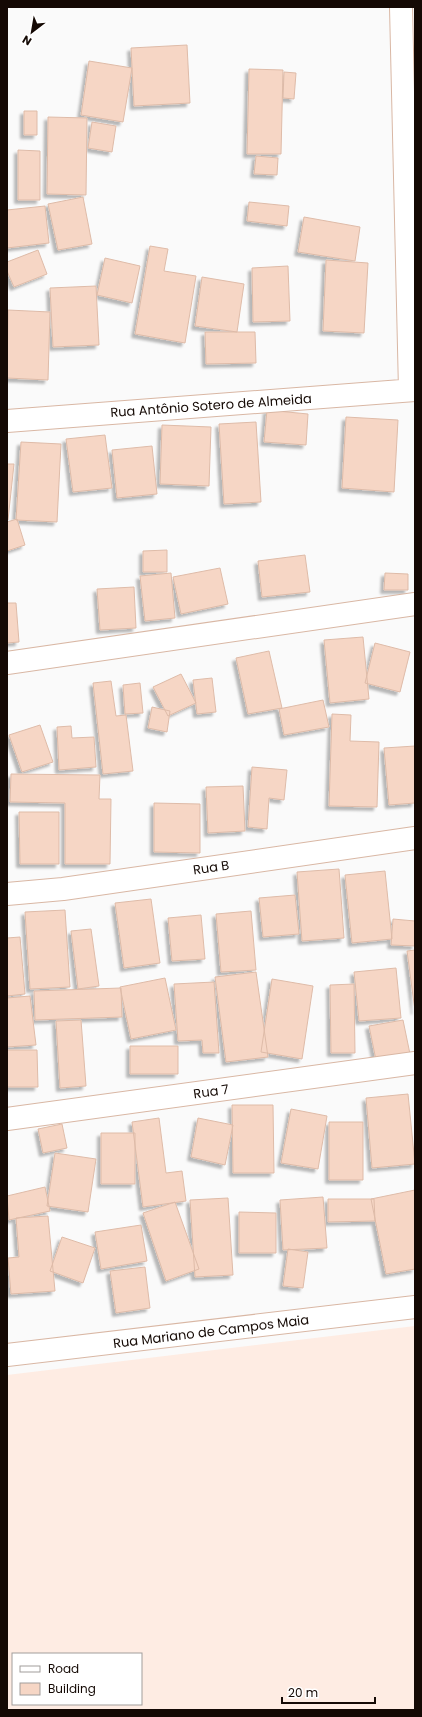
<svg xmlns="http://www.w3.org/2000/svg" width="422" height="1717" viewBox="0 0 422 1717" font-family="Poppins,sans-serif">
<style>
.built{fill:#feece3;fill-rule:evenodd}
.building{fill:#f6d6c5;stroke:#debba8;filter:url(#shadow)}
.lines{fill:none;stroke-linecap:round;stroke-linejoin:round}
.minor-casing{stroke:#d9b7a4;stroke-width:24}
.tertiary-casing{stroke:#d9b7a4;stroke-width:24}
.minor{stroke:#fff;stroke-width:22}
.tertiary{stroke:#fff;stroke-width:22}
.labels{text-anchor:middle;stroke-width:4;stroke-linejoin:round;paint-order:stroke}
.street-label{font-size:13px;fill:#140904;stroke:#fff}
</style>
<defs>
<filter id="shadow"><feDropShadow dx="-3.5" dy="3.5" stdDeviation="1" flood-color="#0004"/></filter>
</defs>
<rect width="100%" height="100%" fill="#fafafa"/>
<!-- built -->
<path class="built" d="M415,1326V1710H7V1375ZM13,1654H141V1704H13Z"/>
<!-- building -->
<path class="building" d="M187,45L190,103L134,106L131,48Z
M89,61L132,68L123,122L81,115Z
M249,69L283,70L281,154H247Z
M284,72L296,73L294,99L283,98Z
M24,111H37V135H24Z
M48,117L87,118L86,195L47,194Z
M92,122L116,126L112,152L88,148Z
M18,150L40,151V200H18Z
M256,156L278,158L277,175L254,174Z
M83,197L92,244L58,250L48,204Z
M249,202L289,206L287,226L247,221Z
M45,206L49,243L7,248V210Z
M304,217L360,227L355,261L298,252Z
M150,246L168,249L164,271L196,276L185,343L135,334Z
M38,250L47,274L14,287L7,271V262Z
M105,258L140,266L132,303L97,295Z
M326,260L368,263L364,333L323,331Z
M288,266L290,321L253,322L252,268Z
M202,277L244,284L237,332L195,326Z
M96,286L99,345L53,347L50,288Z
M8,310L50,312L48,380L7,378Z
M205,332H255L256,363L206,364Z
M267,410L308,414L306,445L264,442Z
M346,417L398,420L394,492L342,488Z
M256,422L261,502L224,504L219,424Z
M162,425L211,427L209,486L160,484Z
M105,435L112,488L73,492L66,439Z
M21,442L61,444L57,522L16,520Z
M152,446L157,494L117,498L112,450Z
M7,464H14L8,520L7,519Z
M17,519L25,545L7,551V522Z
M167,550V572H143V551Z
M305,555L310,592L262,597L258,561Z
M220,568L228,604L181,614L173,577Z
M171,573L175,618L145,621L140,576Z
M385,573L408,574V590H384Z
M134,587L136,628L100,630L97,589Z
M7,603H16L19,642L7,643Z
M363,637L369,699L330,703L324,640Z
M375,643L410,652L400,692L365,683Z
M269,651L282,708L248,714L236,658Z
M181,674L196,703L168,716L153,687Z
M212,678L216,712L197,714L193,680Z
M111,681L116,716L126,715L133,771L103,774L93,683Z
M140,683L143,713L125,714L123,685Z
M323,700L329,727L284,735L279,709Z
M152,707L170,711L167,732L148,728Z
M332,714L351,715L350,741L379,742L377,807L329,806Z
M40,725L53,762L22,772L9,735Z
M71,726L72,738L94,737L96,767L59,770L57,727Z
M415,746V803L389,805L384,748Z
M252,767L287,770L284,800L269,798L267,829L248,827Z
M11,774L100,775L99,799H111L110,864H65V803L10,802Z
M243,786L245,831L208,833L206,787Z
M154,803L200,804V853L154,852Z
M19,812H59V864H20Z
M339,869L344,938L302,941L297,872Z
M385,871L392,939L352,943L345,875Z
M295,895L299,934L263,937L259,898Z
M151,899L160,963L124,968L115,903Z
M65,910L70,987L30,989L25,912Z
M251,911L256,970L221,972L216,914Z
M201,915L205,959L172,961L168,918Z
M393,919L415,921V946L391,945Z
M91,929L99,986L78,989L71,931Z
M20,937L25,994L7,996V938Z
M415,950V1011L407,951Z
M396,968L401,1018L359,1021L354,972Z
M256,972L268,1057L226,1062L215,977Z
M165,978L176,1030L131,1039L120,987Z
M272,979L313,986L302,1059L261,1052Z
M214,982L219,1053H203L202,1040L178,1041L174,984Z
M354,984L355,1053H331L330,985Z
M121,988L122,1017L35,1020L34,991Z
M30,996L36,1045L7,1047V998Z
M81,1020L86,1086L60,1088L56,1021Z
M403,1020L410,1054L376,1060L369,1026Z
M130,1046H178V1074H130Z
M7,1050H37L38,1087H7Z
M408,1094L415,1164L372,1168L366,1098Z
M232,1105H273L274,1173H233Z
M291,1109L327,1116L318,1169L281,1163Z
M159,1118L166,1173L182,1171L186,1201L143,1207L132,1122Z
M198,1118L233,1125L225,1165L191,1157Z
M329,1122H363V1180H329Z
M62,1124L67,1148L43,1153L38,1129Z
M101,1133H135V1184H101Z
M55,1153L96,1159L88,1212L47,1206Z
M45,1187L50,1211L9,1220L7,1196Z
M415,1190V1269L386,1274L371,1199Z
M323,1197L327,1248L283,1250L280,1200Z
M228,1198L233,1275L195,1277L190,1200Z
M328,1199H374L375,1221L328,1222Z
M175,1202L199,1269L166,1281L143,1213Z
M239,1212L276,1213V1253H239Z
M48,1216L55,1291L11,1294L8,1258L19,1257L16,1218Z
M141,1225L147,1261L101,1269L95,1232Z
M62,1237L95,1248L83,1283L50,1271Z
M288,1249L308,1252L303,1288L283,1286Z
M145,1267L150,1308L116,1313L110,1271Z"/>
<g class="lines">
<defs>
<path id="minor" d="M401,7L410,390
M7,421L415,390
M7,663L415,604
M7,894L63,889L415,838
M7,1119L415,1063"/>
<path id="tertiary" d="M7,1355L415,1307"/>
</defs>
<!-- minor casing -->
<use href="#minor" class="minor-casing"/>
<!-- tertiary casing -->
<use href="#tertiary" class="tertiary-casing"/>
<!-- minor -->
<use href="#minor" class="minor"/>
<!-- tertiary -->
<use href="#tertiary" class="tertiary"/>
</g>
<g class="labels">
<!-- street labels -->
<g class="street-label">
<text transform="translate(211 405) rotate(-4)" y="5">Rua Antônio Sotero de Almeida</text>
<text transform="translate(211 867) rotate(-8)" y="5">Rua B</text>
<text transform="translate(211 1091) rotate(-8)" y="5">Rua 7</text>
<text transform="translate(211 1331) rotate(-7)" y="5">Rua Mariano de Campos Maia</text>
</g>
</g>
<!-- border -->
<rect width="422" height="1717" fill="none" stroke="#140904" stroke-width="16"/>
<!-- legend -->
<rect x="12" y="1653" width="130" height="52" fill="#ffffff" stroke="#a19d9b"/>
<rect x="20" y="1666" width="20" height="6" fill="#ffffff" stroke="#a19d9b"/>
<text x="48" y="1673" font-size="12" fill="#140904">Road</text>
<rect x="20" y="1683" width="20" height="12" fill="#f6d6c5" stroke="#a19d9b"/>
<text x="48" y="1693" font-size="12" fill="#140904">Building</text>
<!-- north arrow -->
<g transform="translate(32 32) rotate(211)" stroke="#ffffff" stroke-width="3" paint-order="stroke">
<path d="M0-3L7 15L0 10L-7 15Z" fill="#140904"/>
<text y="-6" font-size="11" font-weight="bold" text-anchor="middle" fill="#140904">N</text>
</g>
<!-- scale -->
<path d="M282 1697v6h93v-6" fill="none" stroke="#140904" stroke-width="2"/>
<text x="288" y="1697" font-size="12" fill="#140904" stroke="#ffffff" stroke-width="3" paint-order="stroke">20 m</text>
</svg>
